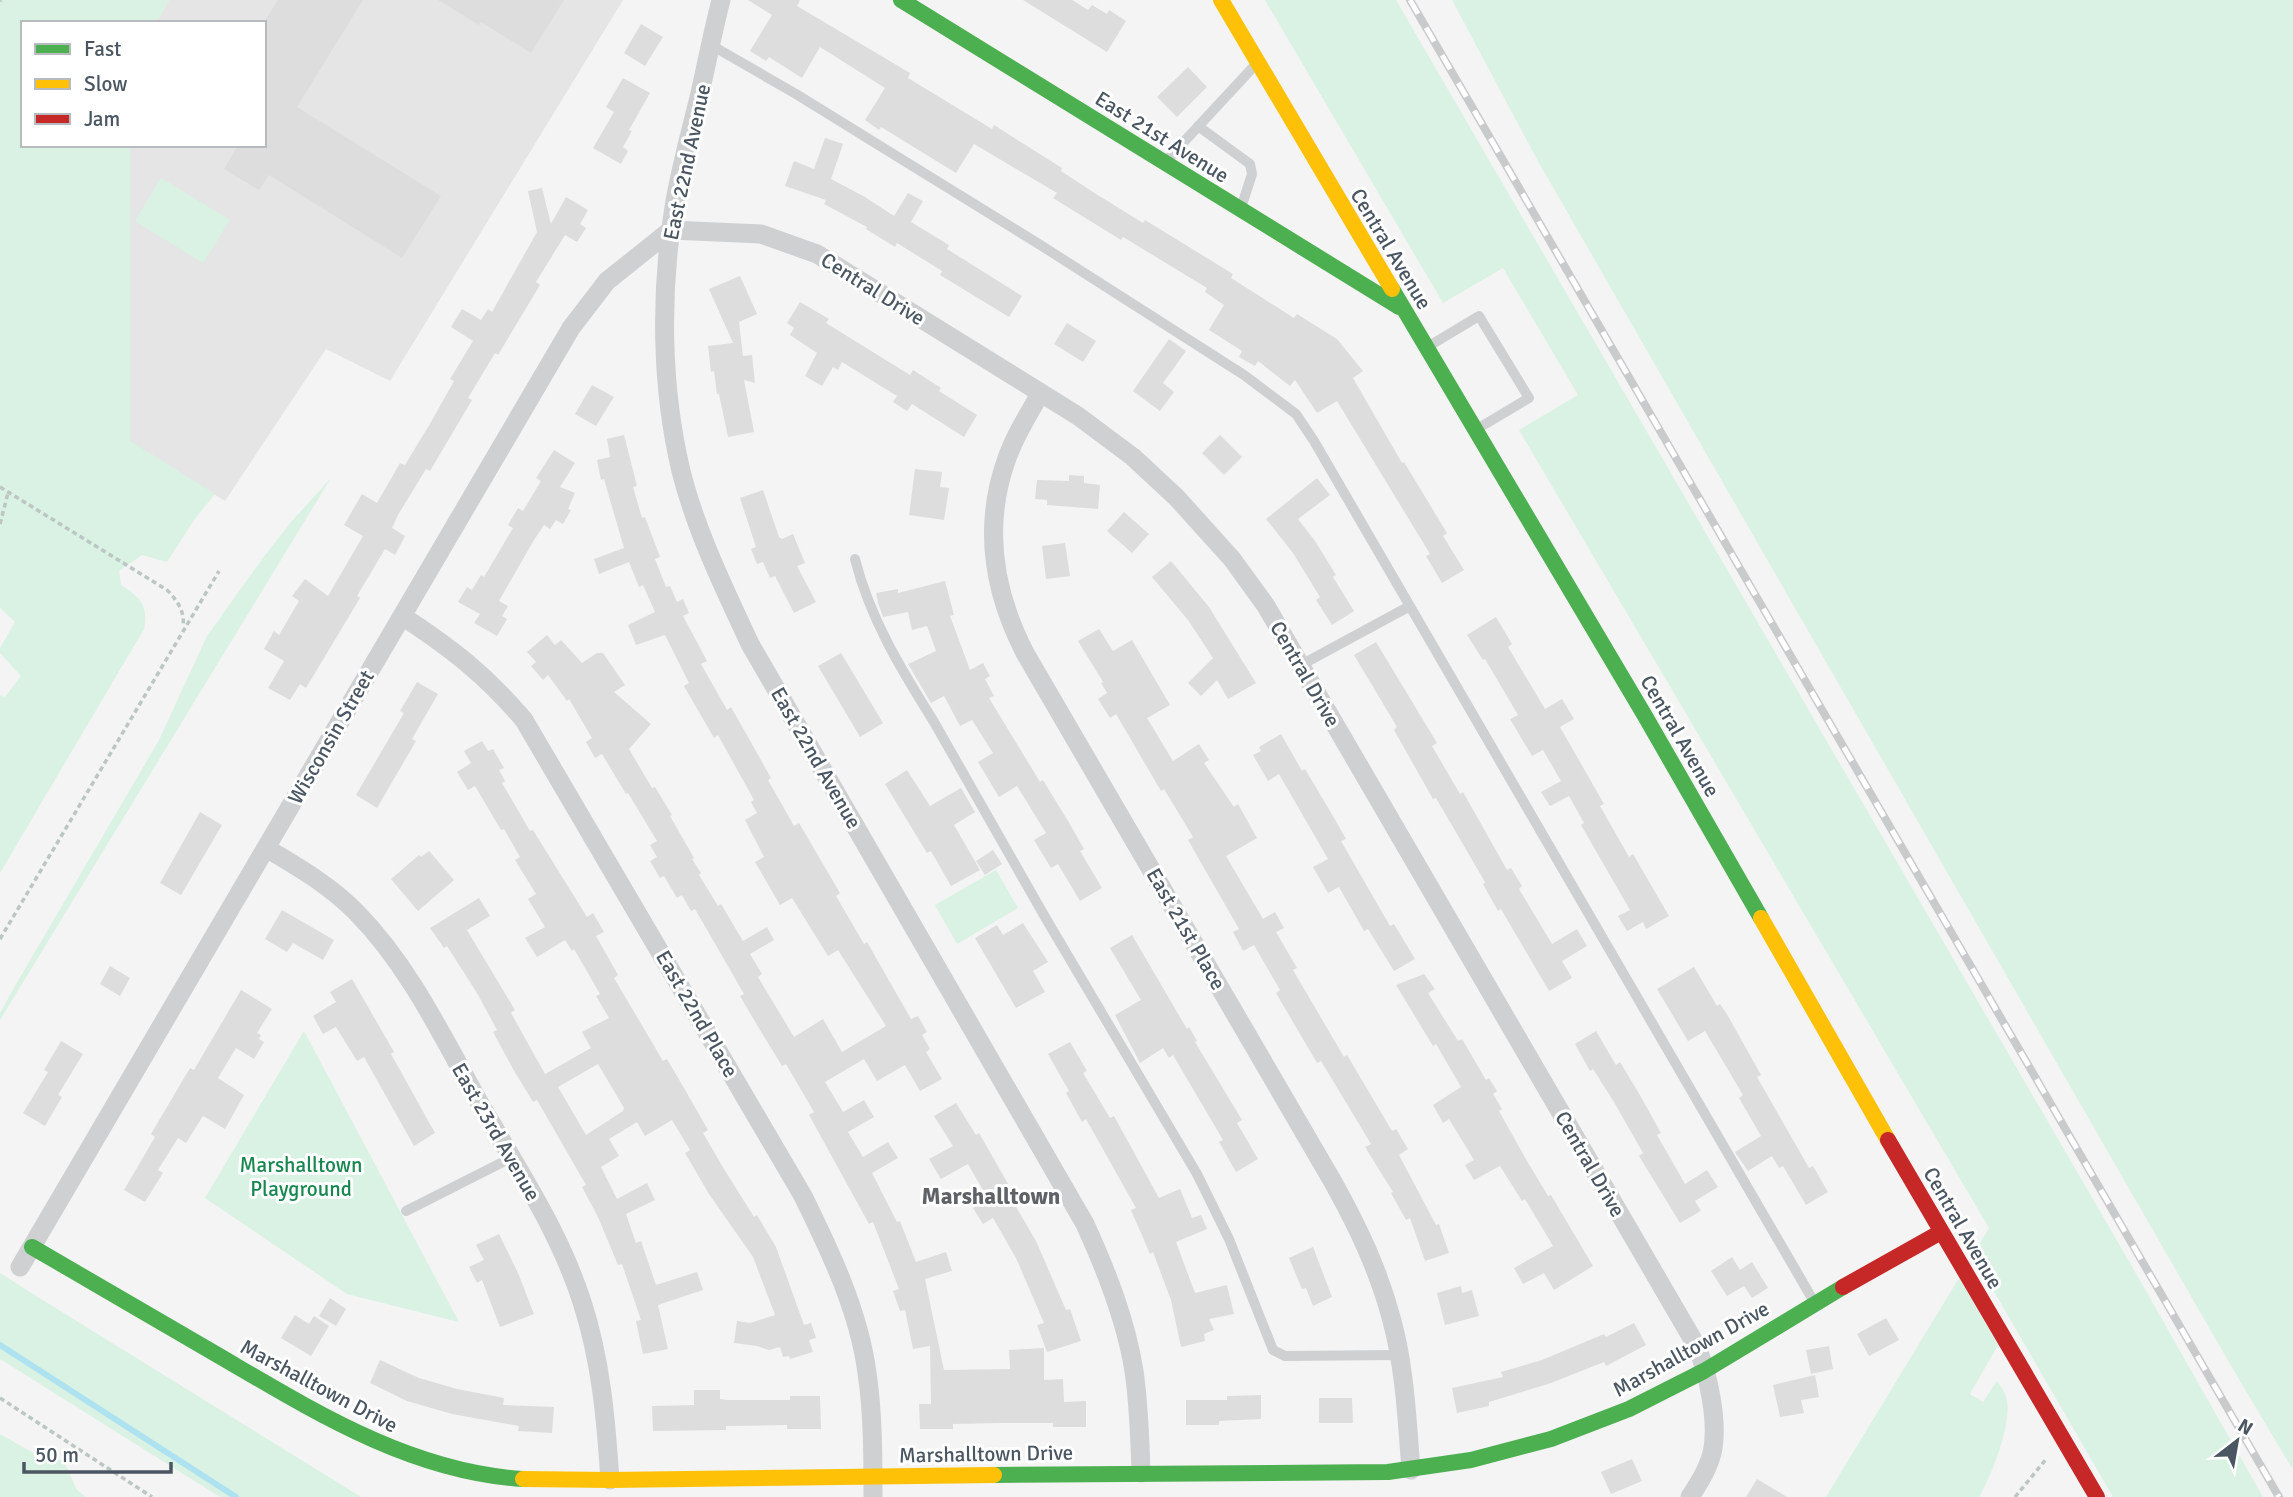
<svg xmlns="http://www.w3.org/2000/svg" width="2293" height="1497" viewBox="0 0 2293 1497" font-family="Signika,sans-serif">
<style>
.education{fill:#e6e5e6}
.green{fill:#d9f2e3}
.lines{fill:none;stroke-linecap:round;stroke-linejoin:round}
.stream{stroke:#aee2f0;stroke-width:6}
.building{fill:#ddddde;fill-rule:evenodd}
.path{stroke:#bcc7c4;stroke-width:3.5;stroke-dasharray:5 3.5;stroke-linecap:butt}
.lane{stroke:#ced0d2;stroke-width:10}
.street{stroke:#ced0d2;stroke-width:19}
.fast{stroke:#4caf50;stroke-width:16}
.slow{stroke:#ffc107;stroke-width:16}
.jam{stroke:#c62828;stroke-width:16}
.rail-casing{stroke:#c9cacc;stroke-width:8}
.rail{stroke:#fff;stroke-width:5;stroke-dasharray:16;stroke-linecap:butt}
.labels{text-anchor:middle;stroke-width:6;stroke-linejoin:round;paint-order:stroke}
.street-label{font-size:21px;fill:#4a5661;stroke:#fff}
.park-label{font-size:21px;fill:#17864f;stroke:#fff}
.neighbourhood-label{font-size:23px;font-weight:bold;fill:#5f6368;stroke:#fff}
</style>
<rect width="100%" height="100%" fill="#f4f4f4"/>
<!-- education -->
<path class="education" d="M169,0H623L390,381L326,349L225,501L130,442V145H264V23H156Z"/>
<!-- green -->
<path class="green" d="M0,0H169L156,23H23V145H130V441L215,494L194,520L167,562L142,555L119,571L121,585C140,597 149,606 144,629L0,873V695L5,697L21,676L0,653V648L15,622L0,608Z
M1265,0H1396L2130,1263L2263,1497H2113L1973,1255L1989,1228L1519,430L1578,395L1503,268L1443,303Z
M1452,0H2293V1470L2234,1371L1539,163Z
M161,178L230,220L203,263L135,221Z
M331,478L0,1020V1013L15,986L159,740L207,636L262,559L291,522Z
M996,870L1018,908L957,944L935,905Z
M304,1031L459,1322L347,1294L205,1198Z
M0,1273L41,1299L361,1497H220L0,1359Z
M1959,1278L1998,1345L1970,1394L1983,1402L1997,1381C2001,1387 2006,1393 2007,1401C2011,1426 1992,1475 1979,1497H1826Z
M0,1434L37,1455L59,1459L65,1464L77,1490L86,1497H0Z"/>
<g class="lines">
<!-- stream -->
<path class="stream" d="M0,1345L236,1497"/>
</g>
<!-- building -->
<path class="building" d="M278,0H363L297,107L441,196L402,258L269,175L259,190L224,169L238,145H264V22Z
M438,0H564L531,53L481,22L479,25Z
M748,0H800L797,6L910,73L908,78L992,129L994,125L1062,168L1061,171L1093,192L1143,223L1145,220L1233,274L1231,278L1294,318L1297,314L1337,339L1363,371L1353,378L1402,463L1404,462L1447,533L1443,536L1464,570L1442,583L1426,556L1430,554L1337,401L1317,413L1295,380L1290,386L1258,361L1255,366L1239,357L1242,351L1209,330L1224,305L1205,292L1207,288L1123,237L1121,240L1053,198L1057,193L974,144L956,173L881,127L879,130L865,120L885,88L820,47L802,78L769,57L766,61L750,51L772,15Z
M1023,0H1072L1088,10L1092,5L1107,14L1109,10L1126,21L1107,52Z
M641,24L663,37L645,66L624,53Z
M1188,67L1207,87L1177,117L1157,97Z
M623,78L650,93L629,130L632,131L623,147L628,151L621,164L593,148L614,112L606,107Z
M825,138L843,144L831,179L865,197L894,216L908,193L923,201L911,222L949,245L947,249L1022,296L1009,317L940,275L942,271L897,243L895,247L866,229L867,227L824,204L826,200L785,186L794,161L814,169Z
M542,188L551,224L566,197L588,210L580,224L586,228L577,242L565,235L536,282L540,285L498,355L495,353L468,398L472,400L430,471L426,469L398,515L392,528L405,536L395,555L385,549L357,596L360,598L306,688L300,684L290,700L268,688L284,661L264,649L274,631L279,635L299,601L292,596L305,579L328,596L363,536L344,525L362,494L377,503L400,463L405,465L431,422L454,381L450,379L473,341L451,327L462,309L481,320L488,309L492,312L537,232L528,191Z
M740,276L757,314L739,322L743,356L752,355L755,383L744,380L754,432L728,437L719,394H717L714,371L711,372L708,346L733,343L709,289Z
M800,302L829,319L826,323L910,375L913,370L941,388L939,391L977,415L964,437L912,404L907,411L893,402L897,396L842,362L838,370L833,367L822,386L805,376L817,353L790,335L794,328L787,323Z
M1067,323L1096,341L1083,362L1054,344Z
M1169,339L1186,351L1163,383L1174,392L1160,411L1133,391Z
M592,385L614,397L596,426L575,414Z
M624,435L637,486L633,487L642,518L645,517L660,557L655,559L666,587L670,586L677,602L683,599L689,613L683,616L707,661L701,664L727,710L731,707L748,737L771,778L768,780L794,826L799,823L840,893L836,896L864,944L867,942L911,1019L918,1016L927,1032L922,1035L930,1049L926,1052L942,1079L920,1091L905,1065L877,1081L864,1059L825,1082L843,1112L864,1100L874,1117L848,1132L863,1157L888,1142L898,1158L872,1173L897,1222L900,1221L916,1262L946,1252L952,1271L925,1279L944,1370L1010,1369L1009,1350L1044,1348V1380L1063,1379L1064,1402L1086,1401V1427H1053V1423H1002L953,1424V1429H920L919,1404H931L930,1346L913,1349L905,1310L900,1311L893,1291L899,1289L873,1222L869,1224L809,1115L814,1112L786,1064L782,1066L757,1025L740,996L744,994L695,909L691,911L682,895L677,898L664,876L660,878L650,861L657,857L650,845L657,841L628,793L626,794L602,754L595,758L586,742L592,738L569,699L567,701L548,675L543,680L531,666L536,662L527,652L547,635L555,645L561,640L582,663L597,653H603L625,685L614,692L651,724L629,749L652,788L655,787L672,815L670,816L694,858L692,859L701,873L699,875L718,906L721,904L743,941L767,927L774,940L750,954L762,974L758,977L794,1037L823,1019L842,1052L886,1026L838,950L828,956L792,898L780,905L755,862L764,857L745,820L757,813L751,802L754,800L718,735L714,738L684,686L689,683L665,635L636,645L628,625L655,612L643,585L639,587L629,562L599,574L594,559L624,548L604,479L601,480L597,460L610,457L607,439Z
M1220,435L1242,457L1224,475L1202,453Z
M554,450L575,463L560,487L575,493L568,509L571,510L563,524L556,520L550,529L544,525L534,540L499,601L508,606L502,616L507,619L497,636L474,623L480,614L458,602L467,587L472,590L481,575L484,577L513,528L508,525L518,508L523,511L541,481L536,478Z
M915,469L942,472L940,487L949,488L944,520L909,515Z
M1069,475L1084,476V483L1100,485L1098,509L1047,505V500L1035,499L1037,480L1069,481Z
M1317,478L1330,495L1298,519L1315,541L1336,575L1333,577L1354,611L1332,625L1316,600L1320,597L1293,553L1266,519Z
M763,490L779,537L782,539L793,534L805,563L797,566L816,602L794,613L775,576L770,578L763,562L757,564L751,549L756,547L740,498Z
M1124,512L1149,534L1132,553L1107,531Z
M1065,543L1070,576L1046,579L1042,546Z
M1171,561L1209,607L1256,683L1228,699L1217,680L1201,696L1188,683L1213,658L1188,620L1152,577Z
M945,581L954,615L950,616L970,670L983,663L990,676L985,679L994,696L989,698L1040,782L1043,780L1068,821L1084,849L1080,851L1102,888L1080,901L1058,864L1051,868L1034,840L1046,833L1017,786L999,797L978,762L993,753L972,720L960,726L944,696L931,703L908,664L936,651L927,626L912,630L908,612L883,617L878,603L876,593L898,589V593Z
M1496,617L1512,644L1508,647L1545,709L1562,699L1574,719L1560,727L1604,804L1600,806L1629,857L1633,854L1669,916L1646,929L1643,922L1627,931L1618,916L1630,910L1581,825L1584,823L1569,796L1550,806L1541,792L1561,781L1543,750L1532,756L1510,719L1518,715L1485,659L1483,660L1467,635Z
M1099,629L1113,651L1132,640L1170,705L1147,718L1173,761L1199,744L1209,760L1204,763L1234,807L1238,804L1257,838L1226,856L1263,919L1275,912L1284,928L1276,932L1297,968L1293,970L1344,1057L1347,1055L1392,1131L1396,1129L1408,1149L1399,1155L1436,1225L1439,1224L1449,1253L1425,1261L1410,1218L1406,1220L1391,1193L1393,1192L1365,1147L1371,1144L1321,1061L1317,1063L1276,993L1280,990L1254,945L1243,951L1233,932L1239,929L1188,840L1193,837L1164,789L1161,791L1116,714L1110,718L1098,699L1107,693L1101,683L1103,682L1078,641Z
M1376,642L1437,743L1432,746L1460,794L1463,792L1507,870L1511,868L1522,886L1519,889L1552,944L1577,929L1587,946L1562,961L1572,978L1549,991L1501,909L1498,911L1483,884L1485,882L1436,798L1433,799L1394,730L1397,727L1354,655Z
M841,653L883,723L860,737L818,666Z
M417,682L438,694L412,739L416,741L377,808L356,795L404,713L400,711Z
M1281,734L1302,771L1305,769L1333,816L1346,839L1341,841L1390,926L1394,924L1415,959L1394,971L1368,929L1364,931L1339,887L1328,893L1313,867L1328,859L1279,774L1268,781L1253,755L1261,751L1259,747Z
M482,741L488,751L493,749L504,768L499,770L505,781L502,783L530,831L533,830L587,917L593,913L604,932L596,936L618,975L614,978L663,1061L667,1059L684,1088L708,1130L703,1133L724,1169L754,1217L757,1215L776,1247L804,1325L811,1323L816,1338L809,1340L813,1352L790,1359L789,1356L783,1357L780,1347L769,1350L757,1346L734,1343L737,1321L750,1323L775,1315L753,1257L709,1194L685,1153L690,1150L672,1120L645,1136L637,1122L609,1139L619,1156L601,1167L617,1199L647,1183L655,1200L626,1214L636,1243L641,1241L656,1285L697,1272L703,1290L658,1305L668,1349L643,1354L636,1321L641,1320L622,1264L618,1265L598,1217L582,1187L586,1185L537,1100L533,1102L513,1069L493,1032L497,1030L477,993L447,946L444,948L430,928L479,898L490,916L467,930L515,1010L511,1013L545,1074L591,1048L582,1032L609,1018L596,996L600,994L574,949L572,951L565,940L537,957L525,938L545,927L528,899L536,894L515,860L520,857L504,829L501,830L475,786L468,790L457,772L471,763L464,751ZM598,1064L624,1108L623,1111L586,1135L558,1087Z
M907,770L930,806L961,788L975,812L954,825L980,870L951,886L931,851L927,853L885,784Z
M200,812L222,825L181,895L160,883Z
M993,850L1002,864L985,875L976,861Z
M429,851L454,880L418,911L391,879L419,855L421,857Z
M282,910L334,940L323,960L293,943L287,952L265,939Z
M1023,923L1048,962L1033,971L1045,992L1016,1008L975,938L997,925L1003,935Z
M1132,935L1187,1029L1189,1027L1197,1041L1195,1042L1242,1120L1237,1123L1258,1159L1236,1172L1219,1142L1223,1140L1173,1055L1169,1058L1163,1048L1140,1063L1115,1015L1141,1000L1110,948Z
M110,966L130,978L120,996L100,984Z
M1694,967L1717,1006L1720,1004L1728,1016L1761,1075L1757,1077L1809,1168L1813,1166L1828,1192L1806,1205L1783,1166L1779,1168L1772,1156L1748,1171L1735,1152L1761,1136L1739,1098L1743,1095L1705,1031L1688,1041L1657,989Z
M1424,974L1435,989L1428,993L1458,1041L1462,1039L1486,1080L1489,1078L1497,1091L1493,1094L1502,1109L1499,1111L1527,1161L1548,1196L1551,1195L1593,1266L1554,1290L1544,1273L1523,1284L1514,1268L1553,1246L1525,1199L1522,1201L1500,1166L1474,1180L1465,1165L1474,1160L1449,1119L1443,1123L1433,1105L1461,1087L1436,1044L1433,1046L1396,985Z
M352,979L394,1052L391,1054L435,1133L414,1146L364,1057L357,1061L336,1027L323,1034L313,1016L336,1002L330,992Z
M241,990L272,1009L257,1033L261,1035L259,1039L264,1042L254,1059L236,1048L218,1078L244,1095L225,1129L203,1116L186,1143L178,1138L158,1170L163,1173L145,1202L124,1190L155,1137L151,1134L174,1095L190,1068L194,1070Z
M1596,1031L1616,1065L1620,1062L1641,1097L1661,1133L1657,1135L1685,1184L1707,1170L1718,1187L1695,1201L1701,1211L1680,1223L1639,1156L1643,1153L1614,1102L1593,1069L1590,1071L1575,1044Z
M61,1041L83,1054L58,1095L62,1097L45,1126L23,1113L48,1072L44,1070Z
M1070,1042L1087,1071L1083,1073L1110,1118L1114,1116L1159,1198L1180,1189L1192,1218L1201,1215L1207,1229L1176,1242L1195,1293L1227,1285L1234,1314L1209,1319L1214,1330L1204,1334L1205,1341L1181,1347L1171,1300L1153,1252L1150,1254L1131,1210L1136,1208L1086,1119L1082,1122L1066,1093L1069,1091L1048,1054Z
M956,1103L976,1135L979,1133L1019,1203L1015,1205L1036,1241L1066,1310L1070,1309L1081,1341L1047,1352L1037,1325L1044,1323L1016,1258L993,1218L983,1224L973,1208L988,1199L968,1164L941,1179L929,1159L953,1146L934,1116Z
M499,1234L518,1273L534,1314L500,1327L482,1280L477,1283L469,1267L484,1260L476,1245Z
M1313,1247L1332,1297L1313,1306L1306,1288L1302,1289L1289,1258Z
M1732,1257L1740,1270L1752,1262L1768,1288L1752,1298L1744,1286L1727,1296L1711,1271Z
M1461,1286L1462,1293L1472,1290L1479,1316L1445,1325L1437,1293Z
M330,1298L346,1309L336,1326L319,1316Z
M295,1315L309,1324L314,1316L329,1326L311,1356L281,1338Z
M1886,1318L1899,1340L1869,1356L1857,1334Z
M1634,1323L1646,1345L1606,1366L1604,1362L1551,1383L1489,1402V1406L1457,1413L1452,1388L1503,1377L1501,1372L1542,1360L1604,1334L1606,1337Z
M1829,1346L1833,1369L1811,1374L1806,1350Z
M380,1360L419,1378L457,1389L504,1398L503,1405L554,1407L552,1433L518,1431L519,1426L452,1414L407,1401L370,1383Z
M1815,1375L1819,1397L1801,1400L1804,1413L1780,1417L1773,1385Z
M694,1390H720V1399L728,1400H790V1396H820L821,1429H787V1425L726,1426V1430L653,1431L652,1406L694,1405Z
M1261,1395V1419L1219,1421V1425H1186V1400H1227V1396Z
M1319,1398H1352L1353,1423H1319Z
M1632,1459L1642,1481L1611,1494L1601,1472Z
M1757,1479L1787,1497H1746Z"/>
<g class="lines">
<!-- path -->
<path class="path" d="M0,1L1,0
M0,487L167,590C178,601 185,612 183,627
M0,524L8,493
M0,939L219,571
M0,1398L152,1497
M2015,1497L2047,1458"/>
<!-- lane -->
<path class="lane" d="M711,45L796,94L1042,246L1244,375L1296,414L1314,441L1813,1300
M1198,126L1250,164L1252,174L1242,205
M1167,160L1257,63
M1429,346L1479,316L1529,398L1477,429
M855,559C870,619 901,669 934,722L1045,917L1197,1174L1229,1239L1273,1350L1285,1356L1399,1355
M1301,665L1410,606
M406,1211L511,1158"/>
<!-- street -->
<path class="street" d="M721,0C713,31 707,62 700,93C691,131 680,169 674,207C660,293 661,387 681,471C696,531 724,588 750,644L1085,1224C1106,1270 1126,1320 1134,1371C1139,1405 1140,1439 1141,1473
M671,230L761,234L817,254L1078,416L1133,457L1177,498L1232,559L1266,606L1696,1345C1708,1372 1719,1423 1712,1453C1708,1469 1699,1483 1690,1497
M1040,394C1028,415 1014,437 1006,461C983,527 993,591 1025,653L1333,1182C1358,1227 1379,1271 1392,1321C1405,1369 1407,1420 1411,1470
M402,616C451,648 486,675 524,720L803,1196C830,1251 859,1311 867,1373C873,1413 873,1456 873,1497
M266,848C298,867 331,886 357,913C411,968 445,1042 483,1109C519,1171 560,1233 582,1302C601,1360 606,1420 610,1480
M20,1267L571,328L607,281L671,230"/>
<!-- fast -->
<path class="fast" d="M901,0L1399,307
M1392,289L1645,716L1761,918
M32,1247C95,1284 158,1320 221,1357C315,1412 411,1472 523,1479
M994,1475L1388,1472L1471,1460L1551,1439L1629,1409L1704,1371L1843,1287"/>
<!-- slow -->
<path class="slow" d="M1221,0L1392,289
M1761,918L1888,1140
M523,1479L610,1480L994,1475"/>
<!-- jam -->
<path class="jam" d="M1888,1140L2097,1497
M1843,1287L1941,1232"/>
<defs>
<path id="rail" d="M1410,0L2279,1497"/>
</defs>
<!-- rail casing -->
<use href="#rail" class="rail-casing"/>
<!-- rail -->
<use href="#rail" class="rail"/>
</g>
<g class="labels">
<!-- street labels -->
<g class="street-label">
<text transform="translate(1162 137) rotate(32)" y="7">East 21st Avenue</text>
<text transform="translate(687 162) rotate(-78)" y="7">East 22nd Avenue</text>
<text transform="translate(1391 249) rotate(59)" y="7">Central Avenue</text>
<text transform="translate(873 289) rotate(32)" y="7">Central Drive</text>
<text transform="translate(1305 674) rotate(60)" y="7">Central Drive</text>
<text transform="translate(1680 736) rotate(60)" y="7">Central Avenue</text>
<text transform="translate(331 737) rotate(-60)" y="7">Wisconsin Street</text>
<text transform="translate(816 758) rotate(60)" y="7">East 22nd Avenue</text>
<text transform="translate(1186 929) rotate(60)" y="7">East 21st Place</text>
<text transform="translate(697 1014) rotate(60)" y="7">East 22nd Place</text>
<text transform="translate(496 1132) rotate(60)" y="7">East 23rd Avenue</text>
<text transform="translate(1590 1164) rotate(60)" y="7">Central Drive</text>
<text transform="translate(1963 1228) rotate(60)" y="7">Central Avenue</text>
<text transform="translate(1691 1349) rotate(-29)" y="7">Marshalltown Drive</text>
<text transform="translate(319 1386) rotate(28)" y="7">Marshalltown Drive</text>
<text transform="translate(986 1454) rotate(-1)" y="7">Marshalltown Drive</text>
</g>
<!-- park labels -->
<g class="park-label">
<text x="301" y="1172">Marshalltown<tspan x="301" dy="24">Playground</tspan></text>
</g>
<!-- neighbourhood labels -->
<g class="neighbourhood-label">
<text x="991" y="1204">Marshalltown</text>
</g>
</g>
<!-- legend -->
<rect x="21" y="21" width="245" height="126" fill="#ffffff" stroke="#b7bbc0" stroke-width="2"/>
<rect x="35" y="44" width="35" height="10" fill="#4caf50" stroke="#b7bbc0" stroke-width="2"/>
<text x="84" y="56" font-size="21" fill="#4a5661">Fast</text>
<rect x="35" y="79" width="35" height="10" fill="#ffc107" stroke="#b7bbc0" stroke-width="2"/>
<text x="84" y="91" font-size="21" fill="#4a5661">Slow</text>
<rect x="35" y="114" width="35" height="10" fill="#c62828" stroke="#b7bbc0" stroke-width="2"/>
<text x="84" y="126" font-size="21" fill="#4a5661">Jam</text>
<!-- north arrow -->
<g transform="translate(2237 1441) rotate(31)" stroke="#ffffff" stroke-width="5" paint-order="stroke">
<path d="M0-5L12 26L0 18L-12 26Z" fill="#4a5661"/>
<text y="-10" font-size="19" font-weight="bold" text-anchor="middle" fill="#4a5661">N</text>
</g>
<!-- scale -->
<path d="M24 1462v10h147v-10" fill="none" stroke="#4a5661" stroke-width="3.5"/>
<text x="35" y="1462" font-size="21" fill="#4a5661" stroke="#ffffff" stroke-width="5" paint-order="stroke">50 m</text>
</svg>
